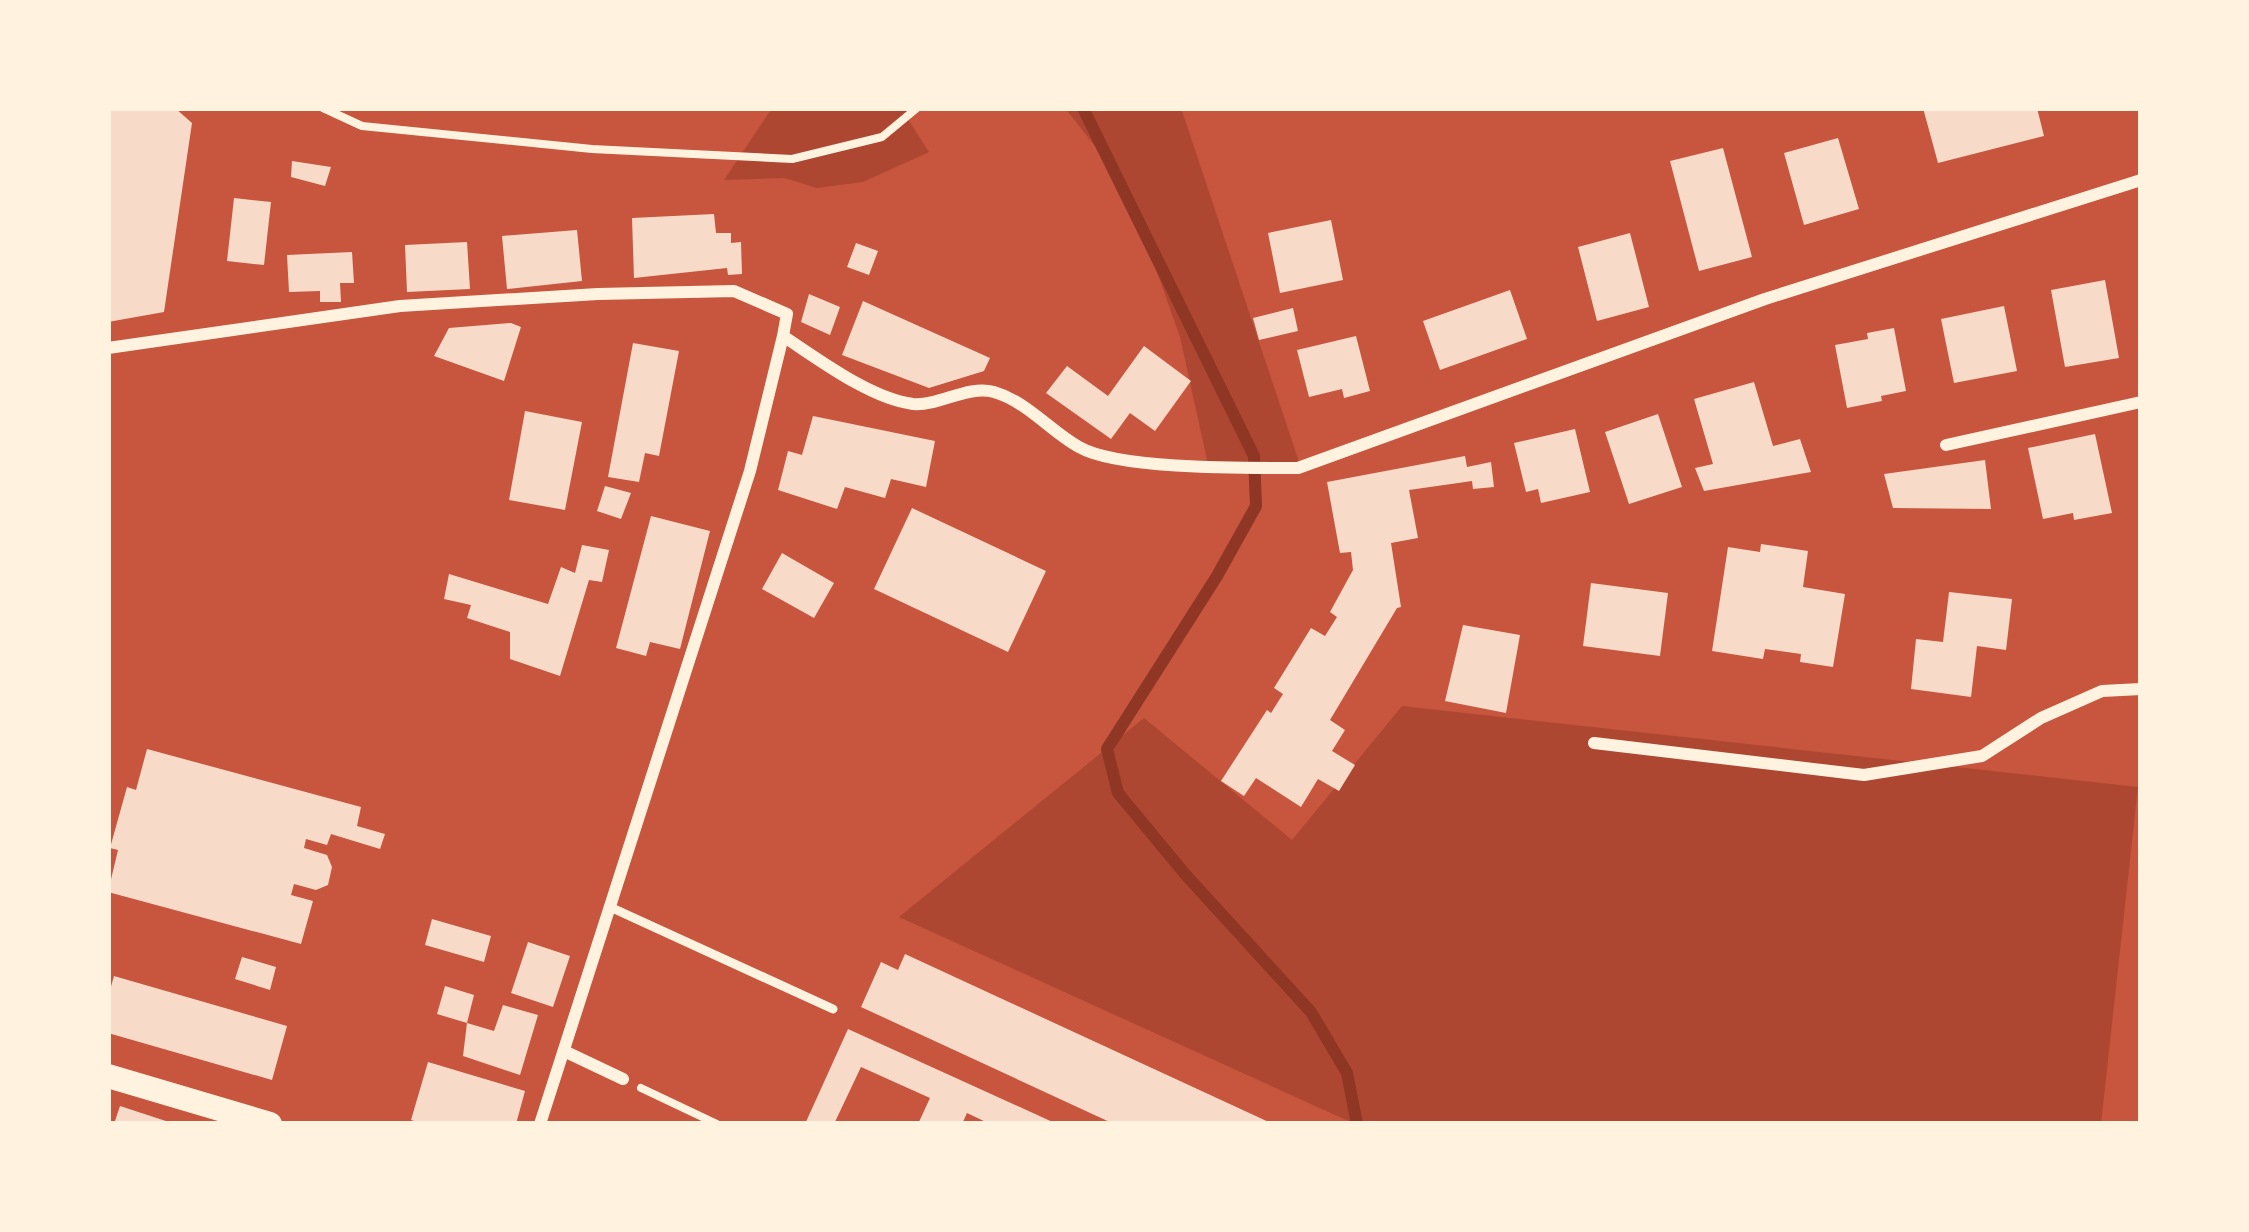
<svg xmlns="http://www.w3.org/2000/svg" width="2249" height="1232" viewBox="0 0 2249 1232" font-family="Commissioner,sans-serif">
<style>
.green{fill:#ae4732}
.lines{fill:none;stroke-linecap:round;stroke-linejoin:round}
.stream{stroke:#8f3625;stroke-width:12}
.building{fill:#f7dbc8}
.path{stroke:#fff3e0;stroke-width:8}
.service{stroke:#fff3e0;stroke-width:9}
.minor{stroke:#fff3e0;stroke-width:12}
.secondary{stroke:#fff3e0;stroke-width:24}
</style>
<rect width="100%" height="100%" fill="#c8553d"/>
<!-- green -->
<path class="green" d="M772,108H913L907,118L929,152L863,182L817,188L784,178L724,180Z
M1065,108H1181L1301,468L1209,469L1180,337L1127,187Z
M1402,706L2138,787L2101,1124H1355L899,917L1144,718L1292,840Z"/>
<g class="lines">
<!-- stream -->
<path class="stream" d="M1083,108L1254,456L1256,506L1217,576L1107,749L1118,793L1185,874L1311,1012L1347,1073L1357,1124"/>
</g>
<!-- building -->
<path class="building" d="M108,108H175L192,123L164,312L108,322Z
M1923,108H2037L2044,136L1938,163Z
M1838,138L1859,209L1804,225L1784,153Z
M1723,148L1752,257L1699,271L1670,161Z
M292,161L331,167L325,186L291,177Z
M234,198L271,202L264,265L227,261Z
M714,214L716,233H731V243L741,242L742,274L728,275L727,268L634,278L632,218Z
M1331,220L1343,280L1280,293L1268,233Z
M577,230L582,281L507,289L502,236Z
M1630,233L1649,307L1597,321L1578,247Z
M467,242L470,289L407,292L405,245Z
M856,243L878,251L869,275L847,267Z
M352,252L354,283H340L341,302H320V291L289,292L287,255Z
M2105,280L2119,358L2065,367L2051,290Z
M1510,290L1527,339L1440,370L1423,321Z
M809,294L840,307L830,335L801,322Z
M863,301L990,358L984,371L929,388L842,355Z
M2004,306L2017,371L1954,383L1941,319Z
M1293,308L1298,331L1259,340L1253,318Z
M511,323L521,327L504,381L434,356L449,328Z
M1894,328L1906,391L1881,396L1882,401L1847,408L1835,345L1868,339L1867,333Z
M1356,336L1370,391L1344,398L1342,389L1309,397L1297,350Z
M633,343L679,351L659,456L645,453L639,482L608,477Z
M1144,346L1191,381L1155,431L1130,413L1111,439L1046,393L1067,366L1108,396Z
M1754,382L1773,446L1800,439L1811,472L1704,491L1695,468L1713,464L1694,399Z
M525,411L582,422L565,510L509,500Z
M1658,414L1682,487L1629,504L1605,432Z
M813,416L935,441L926,487L891,479L885,498L845,487L837,509L778,490L788,451L802,455Z
M1575,429L1590,492L1541,503L1538,489L1526,492L1514,443Z
M2095,434L2112,513L2074,520L2073,513L2043,519L2028,448Z
M1465,456L1467,467L1491,462L1494,487L1473,489L1472,481L1409,490L1418,538L1391,543L1401,607L1397,608L1330,720L1345,730L1332,751L1355,765L1339,791L1318,779L1301,807L1256,778L1244,796L1221,781L1267,710L1271,713L1283,694L1274,688L1311,628L1325,636L1337,617L1330,612L1353,570L1351,552L1340,553L1327,482Z
M1985,460L1991,509L1893,508L1884,474Z
M605,486L631,493L621,519L597,511Z
M912,508L1046,571L1008,652L874,589Z
M651,516L710,531L680,649L650,642L646,656L616,648Z
M1761,544L1808,551L1803,587L1845,594L1833,667L1800,662L1801,654L1765,649L1763,659L1712,651L1728,547L1760,552Z
M582,545L609,550L602,582L589,580L560,676L510,659V632L467,618L471,605L444,599L449,574L548,604L561,567L575,573Z
M782,553L834,583L814,618L762,589Z
M1591,583L1668,593L1660,656L1583,646Z
M1949,592L2012,599L2006,650L1977,646L1971,697L1911,689L1916,639L1943,642Z
M1463,625L1520,635L1506,713L1445,701Z
M147,749L361,807L357,826L385,834L380,849L331,834L327,845L306,839L304,848L327,855L332,867L328,885L316,890L294,884L291,895L313,901L301,944L108,892L118,850L110,848L127,787L136,790Z
M432,919L491,936L484,962L425,945Z
M528,942L570,956L553,1007L511,993Z
M905,954L1273,1124H1114L861,1007L881,962L898,970Z
M242,957L276,967L270,990L235,979Z
M114,976L287,1026L272,1080L108,1033V997Z
M445,986L474,995L467,1023L437,1014Z
M503,1005L538,1015L520,1075L463,1056L467,1023L494,1031Z
M848,1029L1057,1124H990L967,1113L962,1124H918L930,1098L861,1067L834,1124H805Z
M428,1062L525,1091L516,1124H424L411,1120Z
M120,1106L172,1123V1124H114Z"/>
<g class="lines">
<!-- path -->
<path class="path" d="M323,108L362,126L592,149L792,159L882,137L917,108
M641,1088L717,1124"/>
<!-- service -->
<path class="service" d="M610,907L833,1009"/>
<!-- minor -->
<path class="minor" d="M108,348L400,306L598,294L734,291L787,314L783,336C818,359 871,399 913,404C940,406 967,385 994,392C1028,402 1050,431 1079,447C1119,470 1248,468 1298,468L1765,299L2141,180
M1946,445L2141,402
M1594,743L1864,775L1982,756L2041,718L2102,691L2141,689
M564,1051L623,1079
M540,1124L750,471L783,336"/>
<!-- secondary -->
<path class="secondary" d="M108,1076L270,1124"/>
</g>
<!-- border -->
<rect width="2249" height="1232" fill="none" stroke="#fff3e0" stroke-width="222"/>
</svg>
